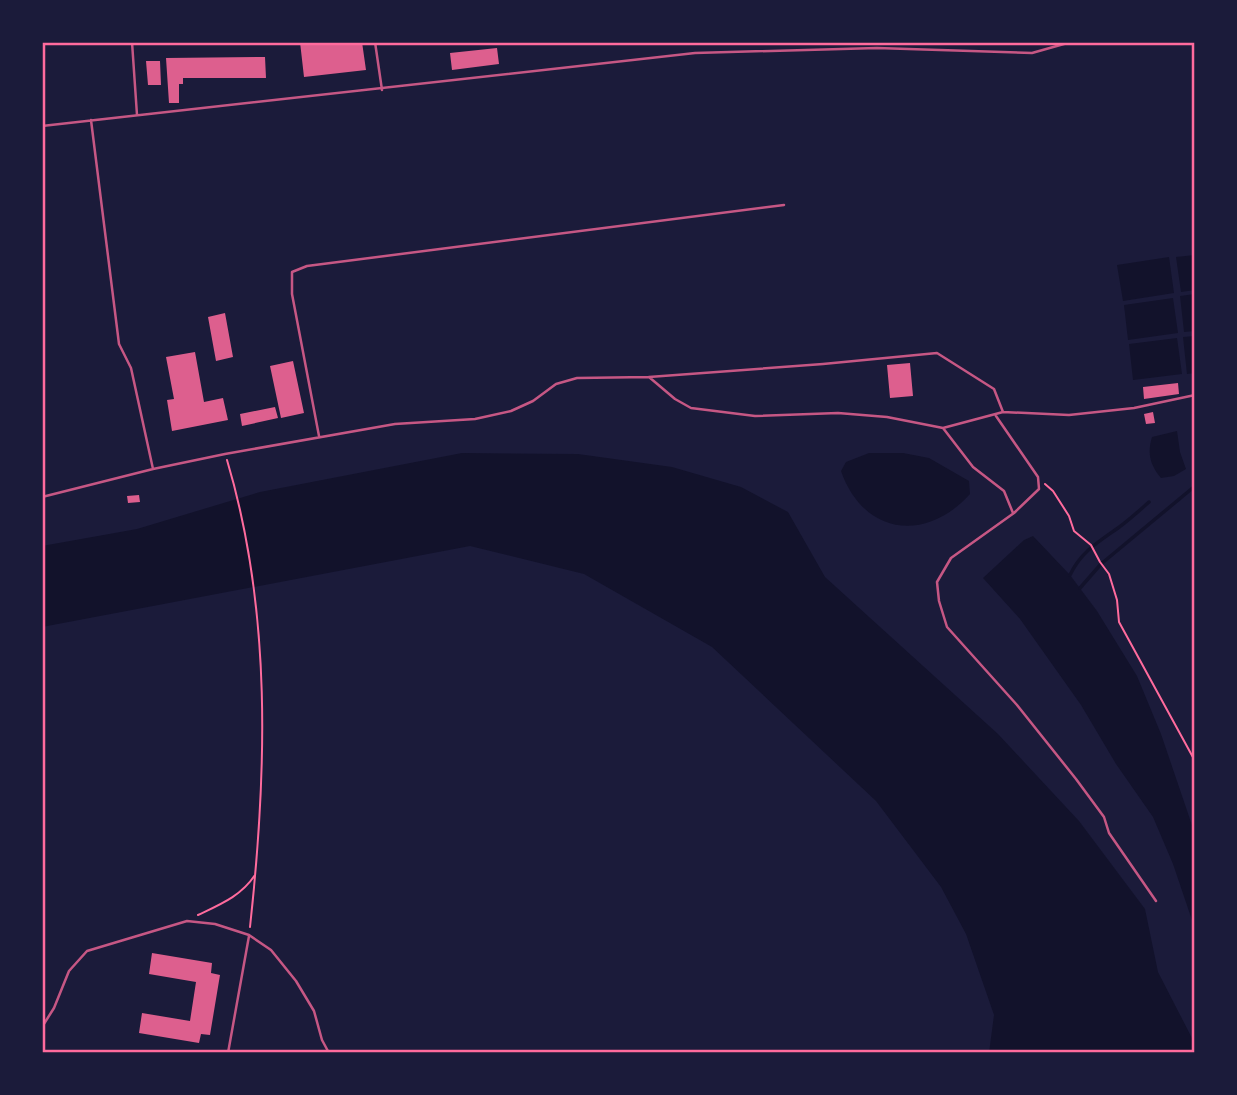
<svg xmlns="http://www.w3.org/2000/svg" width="1237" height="1095" viewBox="0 0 1237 1095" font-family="'Fira Sans Condensed',sans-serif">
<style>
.water{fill:#12122b}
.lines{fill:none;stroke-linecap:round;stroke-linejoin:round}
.stream{stroke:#12122b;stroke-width:3.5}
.building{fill:#dd5f8e}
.path{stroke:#ff6b9d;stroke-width:2}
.service{stroke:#c65784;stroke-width:2.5}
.neatline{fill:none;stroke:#ff6b9d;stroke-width:2.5}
</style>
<rect width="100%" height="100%" fill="#1b1b3a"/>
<!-- water -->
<path class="water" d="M1195,255V290L1181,292L1176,257Z
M1169,257L1174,293L1123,301L1117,265Z
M1195,294V331L1184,332L1180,296Z
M1173,298L1178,333L1128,340L1124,305Z
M1195,336V373L1187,374L1183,337Z
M1177,338L1182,374L1133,380L1129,344Z
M1177,431L1180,452L1186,469L1174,476L1161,478C1150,465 1147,453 1152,437Z
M462,453L578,454L672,467L741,487L788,512L825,577L998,734L1079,821L1145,909L1158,972L1195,1044V1053H989L994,1015L966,934L941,887L876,801L712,647L584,574L470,546L42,627V546L137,529L260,492Z
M869,453H903L929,458L969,481L970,494C925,544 863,534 841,471L846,462Z
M1033,536L1070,575L1097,611L1137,676L1161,734L1195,834V929L1173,864L1153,817L1116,764L1081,705L1020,619L983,578L1024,540Z"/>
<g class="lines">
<!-- stream -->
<path class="stream" d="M1070,575C1081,552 1098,542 1118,528C1129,520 1139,511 1149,502
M1080,588L1101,564L1195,486"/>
</g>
<!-- building -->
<path class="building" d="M300,42H362L366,70L304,77Z
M497,48L499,64L452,70L450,53Z
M265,57L266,78H183V84H179V103H169L166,58Z
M146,61H160L161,85H148Z
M225,313L233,357L216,361L208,317Z
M195,352L204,402L223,398L228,420L172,431L167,400L174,399L166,357Z
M293,361L304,413L281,418L270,366Z
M910,363L913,396L890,398L887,365Z
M1178,383L1179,394L1144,399L1143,387Z
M275,407L278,418L242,426L240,414Z
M1153,412L1155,423L1146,424L1144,414Z
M139,495L140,502L128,503L127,496Z
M152,953L212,963L211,973L220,975L210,1035L201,1034L199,1043L139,1033L142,1013L190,1021L196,982L149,974Z"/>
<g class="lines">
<!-- path -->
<path class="path" d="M227,460C272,611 267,772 250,927
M1045,484L1053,491L1069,516L1074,531L1091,545L1100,562L1109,574L1117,600L1119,622L1195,761
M198,915C221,904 241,896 255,875"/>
<!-- service -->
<path class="service" d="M132,42L137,115
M375,42L382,90
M91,120L119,344L131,368L153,469
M42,126L695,53L877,48L1032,53L1071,42
M649,377L823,364L937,353L994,389L1003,412
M996,416L1038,477L1039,489L1014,513L951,558L937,582L939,601L947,627L1017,705L1076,779L1104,817L1109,833L1156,901
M943,428L973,467L1004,491L1013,513
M319,436L292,294V272L307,266L784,205
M42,497L153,469L225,454L395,424L475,419L511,411L533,401L556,384L577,378L649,377L675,399L691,408L755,416L838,413L887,417L943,428L1003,412L1069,415L1134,408L1195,395
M42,1027L54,1008L69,971L87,951L187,921L215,924L249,935L271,950L296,981L314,1011L322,1040L329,1053
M228,1053L249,936"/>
</g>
<!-- border -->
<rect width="1237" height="1095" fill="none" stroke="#1b1b3a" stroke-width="88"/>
<rect x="44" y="44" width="1149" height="1007" class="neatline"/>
</svg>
